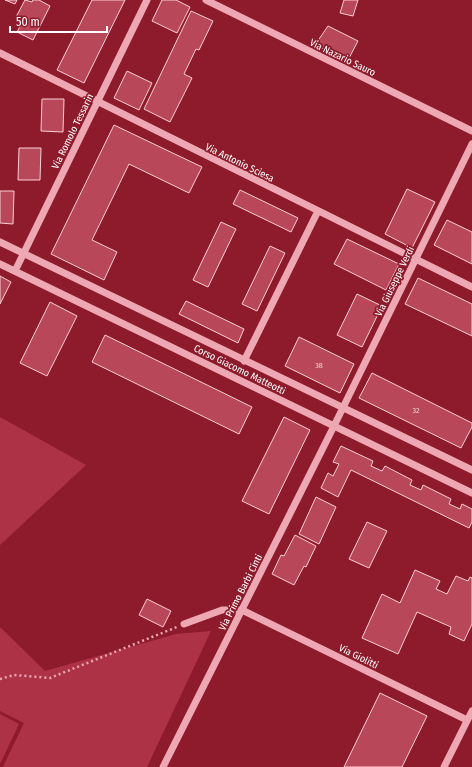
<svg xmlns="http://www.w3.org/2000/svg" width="472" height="767" viewBox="0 0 472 767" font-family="'Fira Sans Condensed',sans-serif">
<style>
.green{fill:#ae3245}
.building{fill:#b84859;stroke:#faced5}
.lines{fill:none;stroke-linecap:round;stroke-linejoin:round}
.path{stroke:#eea8b3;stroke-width:2.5;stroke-dasharray:2 3;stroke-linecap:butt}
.minor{stroke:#eea8b3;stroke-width:7}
.labels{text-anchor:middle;stroke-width:3.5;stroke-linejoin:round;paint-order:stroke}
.number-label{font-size:8px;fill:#edd1d6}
.street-label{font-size:10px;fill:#fff;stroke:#8e1b2c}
</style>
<rect width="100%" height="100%" fill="#8e1b2c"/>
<!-- green -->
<path class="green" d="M0,417L86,465L0,545Z
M0,627L45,671L176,634L211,631L147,767H3L24,723L0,711Z
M0,714L19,724L0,764Z"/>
<!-- building -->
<path class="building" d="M5,0H17L15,4Z
M25,0L32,2L33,0H39L50,6L33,40L17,32L23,21L16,17Z
M92,0H125L84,83L57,70Z
M162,0H176L190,7L177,33L152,21Z
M344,0H358L353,16L340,13Z
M191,11L213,21L199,50L196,49L184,74L192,78L170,122L144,109Z
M328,26L358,41L348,60L315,45Z
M127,71L152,83L139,110L114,98Z
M42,99H64L63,132L41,131Z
M114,125L202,167L189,193L129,164L92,240L117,252L104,280L51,254Z
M19,148H41L40,180H18Z
M407,189L435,202L412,248L385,234Z
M240,190L298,218L291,232L233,204Z
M0,191H14L13,224L0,223Z
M447,220L472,232V264L434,245Z
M221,222L236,229L208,287L193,280Z
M347,239L399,264L386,290L334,264Z
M270,246L285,253L257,311L242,304Z
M0,276L11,282L0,304Z
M418,278L472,304V336L405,304Z
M357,294L382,306L362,347L337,335Z
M186,301L244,329L238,343L179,314Z
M50,302L77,316L47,376L20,363Z
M105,335L252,407L239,434L92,362Z
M299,337L354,364L340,393L285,366Z
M372,373L472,423V427L461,448L359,398Z
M284,417L310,430L269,514L242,501Z
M341,446L373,461L371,466L382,471L385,466L412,480L410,485L421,490L423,485L451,499L449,504L460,509L462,504L472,509V522L469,528L351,470L338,497L321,488L328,473L333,476L339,464L333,462Z
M316,497L336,507L319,544L299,534Z
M367,522L387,531L369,568L349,559Z
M295,535L316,546L306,567L304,566L294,585L272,574L281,555L284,556Z
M415,570L440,581L436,589L447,594L456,576L468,581L470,577L472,578V624L464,641L449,634L451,627L417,612L398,654L362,638L382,594L400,603Z
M147,599L171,611L163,627L139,615Z
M380,693L427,716L402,767H344Z"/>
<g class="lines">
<!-- path -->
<path class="path" d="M0,679L14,675L50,678L177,627"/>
<!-- minor -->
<path class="minor" d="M206,0L472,131
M0,53L472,287
M0,242L472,470
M0,264L472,493
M15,271L147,0
M244,361L318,211
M184,624L222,610H242L467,720
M163,767L334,426L472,144
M444,767L472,711"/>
</g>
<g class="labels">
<!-- number labels -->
<g class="number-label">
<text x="319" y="368">38</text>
<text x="416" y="413">32</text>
</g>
<!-- street labels -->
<g class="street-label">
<text transform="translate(343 57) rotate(26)" y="4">Via Nazario Sauro</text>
<text transform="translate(72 131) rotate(-64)" y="4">Via Romolo Tessarin</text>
<text transform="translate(240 162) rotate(26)" y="4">Via Antonio Sciesa</text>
<text transform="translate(394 281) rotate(-64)" y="4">Via Giuseppe Verdi</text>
<text transform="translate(240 369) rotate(26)" y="4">Corso Giacomo Matteotti</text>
<text transform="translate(240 592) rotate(-63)" y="4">Via Primo Barbi Cinti</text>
<text transform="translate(359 656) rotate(26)" y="4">Via Giolitti</text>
</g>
</g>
<!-- scale -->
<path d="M10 26v6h97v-6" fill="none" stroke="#ffffff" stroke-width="2"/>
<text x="16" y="26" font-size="12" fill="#ffffff" stroke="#8e1b2c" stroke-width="3" paint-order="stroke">50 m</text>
</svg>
